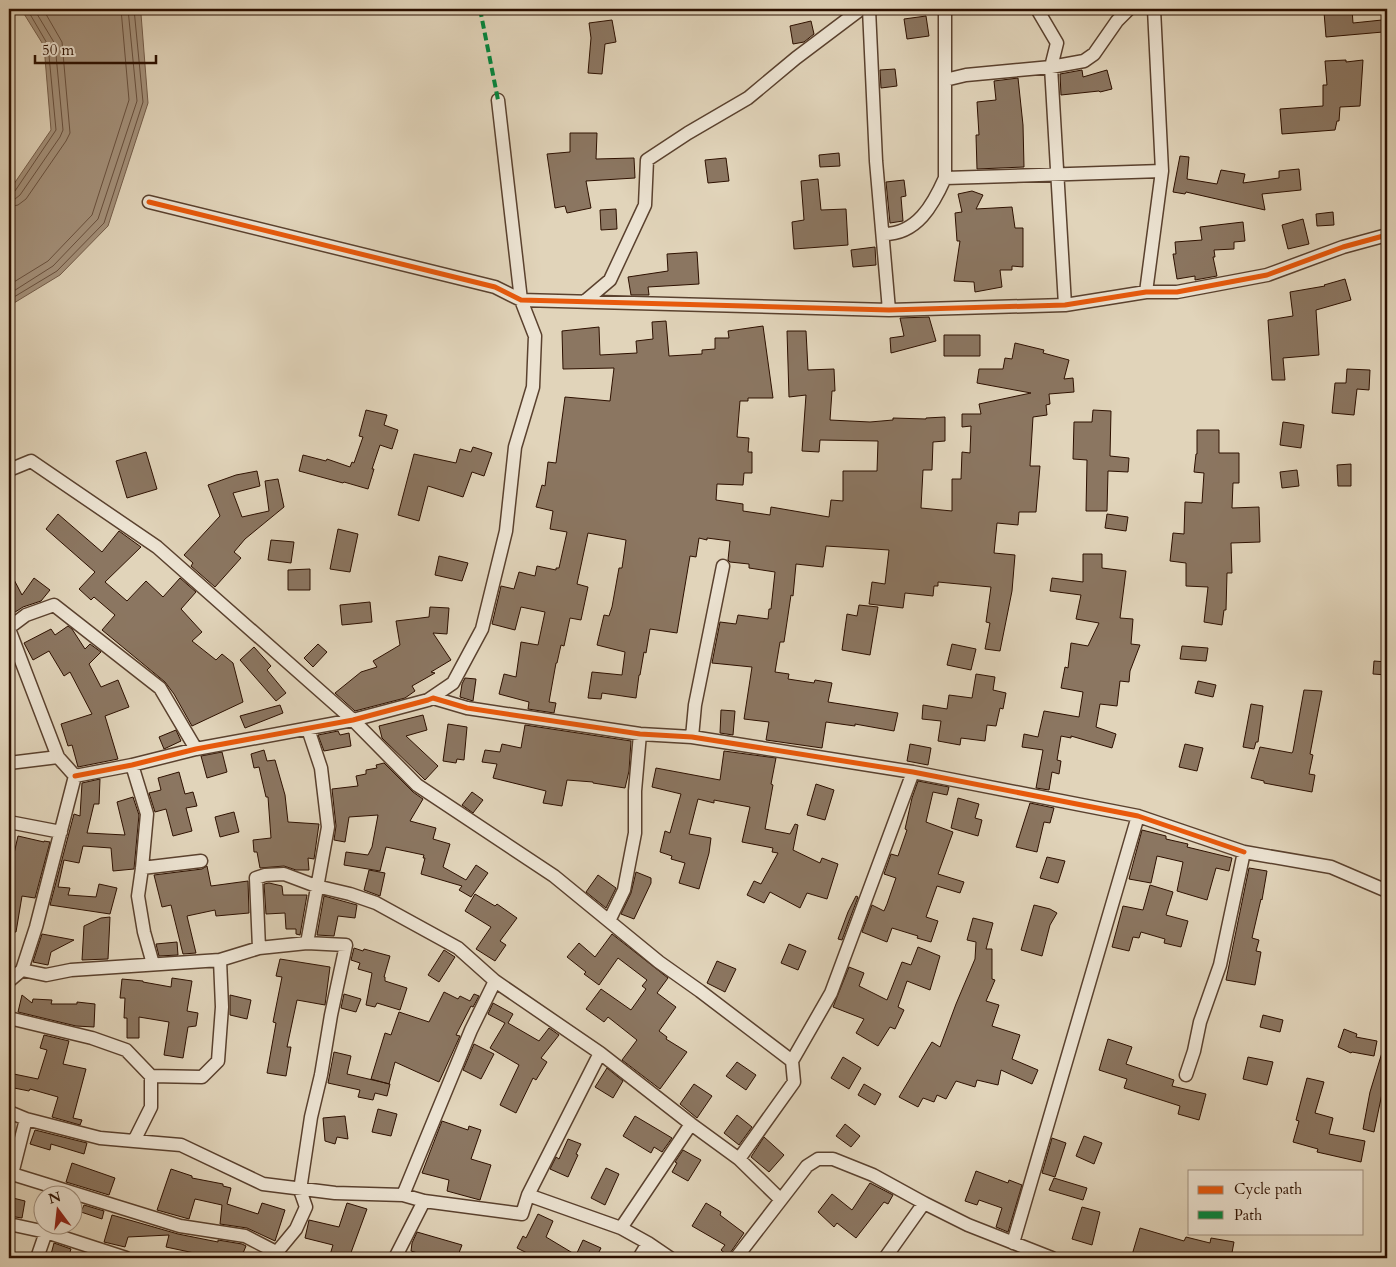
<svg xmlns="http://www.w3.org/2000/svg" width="1396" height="1267" viewBox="0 0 1396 1267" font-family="Cardo,serif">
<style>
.water{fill:#a4917b;stroke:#745d4a}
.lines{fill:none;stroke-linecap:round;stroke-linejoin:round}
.shore{stroke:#68503e;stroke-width:1}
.building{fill:#8b7661;stroke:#2d1000}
.minor-casing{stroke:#5a412e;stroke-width:15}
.minor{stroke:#ece3d2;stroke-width:12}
.quiet{stroke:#00873e;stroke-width:4;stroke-dasharray:8 4;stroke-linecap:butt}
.cycleway-casing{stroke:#ece3d2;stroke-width:8}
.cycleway{stroke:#e8590c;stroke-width:5}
</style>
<rect width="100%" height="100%" fill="#e1d4ba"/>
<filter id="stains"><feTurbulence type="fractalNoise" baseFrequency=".004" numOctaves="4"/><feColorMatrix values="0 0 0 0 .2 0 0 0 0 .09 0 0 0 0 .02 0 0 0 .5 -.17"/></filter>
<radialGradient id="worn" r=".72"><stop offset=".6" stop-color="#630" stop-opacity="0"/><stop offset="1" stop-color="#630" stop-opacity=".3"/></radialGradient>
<!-- water -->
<path class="water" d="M21,9H139L141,14L148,103L108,226L60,275L9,306V191L51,130L44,46Z"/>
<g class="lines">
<!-- shore -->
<path class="shore" d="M9,193L15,191L56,130L48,45L27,9
M9,200L15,199L20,195L60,137L63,130L55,44L34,9
M9,207L18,205L26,199L66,141L70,133L62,42L43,9
M9,285L48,261L92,215L129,100L121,9
M9,294L53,266L98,219L137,101L128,9
M9,300L57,271L104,223L143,102L134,9"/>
</g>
<!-- building -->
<path class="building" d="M1352,9L1353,23L1382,20L1383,32L1326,37L1324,12Z
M926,16L929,36L907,39L904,19Z
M612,20L616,42L605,44L602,74L588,73L591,38L589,23Z
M811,21L814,34L804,42L793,44L790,26Z
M1346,60V62L1363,60L1360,106L1340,107L1339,121H1337L1335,130L1282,134L1280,109L1323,106V85H1327L1325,61Z
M895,69L897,86L881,88L880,70Z
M1082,70L1083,77L1107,70L1112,89L1100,92L1099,91L1061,95L1060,74Z
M1018,78L1023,125L1024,167L977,169L976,135H979L977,102L996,100L994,81Z
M570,133H597L596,159L634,158L635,178L586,181L591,208L567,213L565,206L555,208L547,154L570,152Z
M839,153L840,166L820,167L819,155Z
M1180,156L1189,157L1187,179L1217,184L1221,170L1245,174L1243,183L1279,178V171L1299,169L1301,190L1262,194L1265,210L1186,192L1185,194L1173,192Z
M726,158L729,181L708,183L705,160Z
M818,179L821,210L846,209L848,245L794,249L792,222L804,220L801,181Z
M904,180L906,196L901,197L903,221L890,223L886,182Z
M972,191L983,195L976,209L1012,207L1015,228H1023V267L1012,266V270H1000L1002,287L975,292L974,282L954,281L960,241H957L955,213L962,212L958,194Z
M616,209L617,229L601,230L600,210Z
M1333,212L1334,225L1317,226L1316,214Z
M1303,219L1309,244L1288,249L1282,225Z
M1243,222L1245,241L1234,242V249L1214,250L1215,257H1213L1217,276L1195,280V276L1177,279L1173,254H1176L1175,242L1202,240L1200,227Z
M875,247L876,265L853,267L851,250Z
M697,252L699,284L648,287L649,295H631L628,277L668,271L667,254Z
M1345,279L1351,300L1316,310L1319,355L1283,358L1285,380H1272L1268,320L1293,316L1290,292L1325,286L1324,285Z
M929,317L936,341L891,353L890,338L904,336L900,318Z
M666,321L669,356L702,354V350L715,349V338H729L728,331L763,326L773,398H748V401H740L737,437L749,438L748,452H752V473H744L743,485L717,484L716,500L743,504V511L770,515L771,507L829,517L831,500L843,501V471H877L878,441L820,440L819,452L802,451L806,395L789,397L787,331H806L808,370L834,369L835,391H832L830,420L870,422L893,420V418L926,419V418L945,417V441L933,442L932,470H923L921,508L952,511V479H961L962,452L970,453L971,426L962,427V414H981L979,404L1031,393L977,383L979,369H1003L1005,358L1012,359L1015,343L1044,350L1043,353L1069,360L1064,379L1073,378L1074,392L1049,394L1050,404L1046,405L1047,415L1033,417L1030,466H1040L1036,512H1019L1018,525L997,523L994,553L1015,555L1012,591L1000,651L985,649L990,623L986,622L991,587L938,582V586H934L933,596L905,593L903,608L869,604L872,582L885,584L889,550L826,546L823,567L796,564L793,596L791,595L784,642H780L775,672L789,674L788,679L814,683L815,680L832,683L828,702L898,713L894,731L855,724V726L826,722L822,748L766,740L769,722L744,719L752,667L712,663L720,622L736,624L738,615L768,619L769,609H771L775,572L749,568V564L730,562L728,560L730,541L707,538V540L699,538L696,557L690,556L677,633L650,629L646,653L644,652L640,675H639L636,698L602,693L601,699L588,698L592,672L622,675L625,652L597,645L604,615L609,616L612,607L619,568H622L626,540L588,533L577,584L588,587L581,620L570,618L564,646L561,645L557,663H556L549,702L556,703L554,713L528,709L529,702L499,694L504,674L516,677L521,642L538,645L545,612L521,607L515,630L492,624L501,586L514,589L519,572L535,576L537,566L556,570V568H559L567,532L550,529L553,511L536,507L542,485L545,486L548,462L556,463L565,397L610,401L614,368L563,369L562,331L599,327L600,355L637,353L636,341L653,339L652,322Z
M944,335H980V356H944Z
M1347,369L1370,370L1369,390L1357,389L1354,415L1332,413L1335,383H1346Z
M366,410L387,415L384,425L398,430L392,449L380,445L372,469H374L368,489L344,482L343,483L299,471L303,455L326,461L327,459L350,467L352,462L354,463L363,437L359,436Z
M1093,410L1111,411L1110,456L1129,458L1128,472L1108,471L1107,511H1086L1087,460L1073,459L1074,422H1092Z
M1283,422L1304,425L1301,448L1280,445Z
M1197,430H1219V453H1239V483H1233L1232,508L1259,507L1260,542L1231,543L1232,573H1227L1226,610H1224L1222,625L1204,622L1208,587L1186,586V563L1170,561L1173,533L1184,534L1185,502L1202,503L1204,473L1194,472L1196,454H1197Z
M473,447L492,453L484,476L472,472L463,497L428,486L419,521L398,515L414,454L456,463L460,449L471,452Z
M146,452L157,489L127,498L116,461Z
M1351,464V486H1338L1337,465Z
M1297,470L1299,486L1282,488L1280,472Z
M257,471L260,486L233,493L242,517L269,511L265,481L278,479L284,507L245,539L234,552L241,558L215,587L191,566L193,563L184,555L220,516L208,485L236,475Z
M58,514L102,552L119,531L141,547L105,582L127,601L146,581L163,597L180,578L196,592L181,609L202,632L192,641L216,660L222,654L233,663L243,702L192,726L174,694L165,682L102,630L115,615L94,597L91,600L79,589L95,572L46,529Z
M1107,514L1128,517L1126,531L1105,528Z
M338,529L358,534L350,572L330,569Z
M271,540L294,542L291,563L268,560Z
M1083,554H1102V568L1126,571L1120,618L1133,619L1131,644L1140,645L1130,671L1129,682L1120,681L1117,706L1100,704L1096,727L1116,734L1112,748L1071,736V738L1061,736L1057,760L1061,761L1059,774L1052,772L1049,790L1036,788L1043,750L1022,747L1024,734L1038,737L1044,711L1079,717L1083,692L1061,688L1065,667L1068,668L1071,643L1088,646L1099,623L1076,619L1081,595L1050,591L1052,578L1083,582Z
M439,556L468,563L462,581L435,575Z
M310,569V590H288V570Z
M9,570L22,595L34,578L50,590L41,601L23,607L9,616Z
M370,602L372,622L342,625L340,605Z
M859,605L878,607L870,655L842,650L847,614L857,616Z
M430,607L449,608L447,634L433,633L451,660L431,672L435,673L412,686L415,691L405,698L355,711L335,693L361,672L377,667L373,661L400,645L396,621L429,617Z
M68,626L72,629L85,649L90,644L101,652L89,664L101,687L118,680L129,707L105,716L118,759L78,767L72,745L68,746L61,724L92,714L70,672L64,676L49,651L33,660L24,643L51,629L55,635Z
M318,644L327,652L313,667L304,658Z
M952,644L976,649L971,670L947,665Z
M1182,646L1208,648L1206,661L1180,659Z
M254,647L271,666L267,670L286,693L276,701L240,660Z
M1374,661L1387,662V675L1373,674Z
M976,674L995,677L993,690L1006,693L1003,709L1000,708L996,726L987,725L985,741L961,738L960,745L938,741L941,721L922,719L923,705L947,709L949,695L972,698Z
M465,678L476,679L473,701L460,697L462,684Z
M1198,681L1216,685L1213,697L1195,693Z
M1304,690L1322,691L1310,754L1313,755L1309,774L1315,775L1312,792L1264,783V781L1251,778L1260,747L1292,753L1293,751Z
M1251,704L1263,706L1258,742H1256L1254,749L1243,747Z
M280,705L283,713L245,728L240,716Z
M721,710L735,711L733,735L720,733Z
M423,715L427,730L406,736L438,766L425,780L382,738L379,726Z
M448,724L467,727L464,760L457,759L456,763L443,761Z
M525,725L631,741L629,771L625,788L593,783V782L567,780L562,806L543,803L546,791L493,778L497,764L482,762L485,750L500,752L502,744L521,748Z
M176,730L181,741L164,749L159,737Z
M338,731L340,735L349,733L351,746L324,751L318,735Z
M910,744L931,748L928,765L907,761Z
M1185,744L1203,748L1197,771L1179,767Z
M264,750L267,761L275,760L285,795L288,822L319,824L314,859L308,858L309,870H296L284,866L260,868L257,852H254L253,840L271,838L268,797H266L259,767L254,768L251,754Z
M724,751L776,758L771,784L773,785L765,829L790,834L795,824L798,825L793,850L820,863L822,858L838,864L827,899L807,893L800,908L770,892L764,903L747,895L754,881L761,884L778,853L772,852L773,848L742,842L750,807L714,800V803L698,799L689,834L711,838L709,853L699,889L679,883L685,863L671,859L672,856L660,852L665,831L670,833L681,794L652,787L656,768L720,780Z
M222,752L227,772L207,778L201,756Z
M384,763L413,792L423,799L410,821L436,828L433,839L450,844L443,867L466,880L476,865L488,873L471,897L459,890L462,886L421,874L425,858H423L424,855L386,847L380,871L344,865L346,852L368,855L372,847L378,815L349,817L345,842L334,840L336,826L332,789L358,786L356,776L366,774V770L377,768L376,765Z
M179,772L185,794L193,792L197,806L186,808L192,831L173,836L166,809L155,812L149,793L161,790L158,778Z
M100,779L99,804H94L87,833L125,835L117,802L133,797L139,815L134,869L113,871L111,848L83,846L79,863L64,860L58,887L70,888L68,895L96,897L99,884L117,888L110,914L50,905L74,814L80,816L82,783Z
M918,781L949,787L947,795L933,792L926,822L953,832L938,874L964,882L960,893L937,886L926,917L938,921L931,942L917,938L918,936L892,928L887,942L862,932L872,905L884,911L887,904L896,878L884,874L891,854L898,856L907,830L905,829L912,798Z
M816,784L834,790L825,820L807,815Z
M472,792L483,800L473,813L462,805Z
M958,798L979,804L975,818L982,820L978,836L951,828Z
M1030,803L1054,808L1050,823L1044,822L1037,852L1016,847Z
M234,812L239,832L220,837L215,817Z
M1142,830L1166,836V839L1188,844L1187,847L1232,858L1229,871L1216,868L1207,900L1177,891L1183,862L1157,856L1151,883L1129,879Z
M18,836L44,842V841L50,842L35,898L22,896L16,932H9V857L13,858Z
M1047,857L1065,861L1058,883L1040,878Z
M207,866L211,886L248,881L249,913L216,916L215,910L187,916L196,953L183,954L171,905L162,907L154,875L202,869Z
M1249,868L1267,871L1262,900L1261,899L1252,938L1259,940L1256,951L1261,952L1255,985L1226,980Z
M369,870L385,873L380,896L364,890Z
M636,872L651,878V883L634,919L621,914L631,893Z
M598,875L616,888L606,908L586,892Z
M269,883L282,886L283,895H307L300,935L296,934V929H286L285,913L266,914L264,884Z
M1150,885L1173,892L1166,915L1188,921L1181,947L1164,943L1165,939L1141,932L1139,938L1133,937L1129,951L1112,947L1123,906L1143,910Z
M475,894L495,906L497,904L517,918L500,941L506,945L495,961L476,949L491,927L465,911Z
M324,896L357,905L355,918L338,916L334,936L317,935Z
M856,896L858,897L842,940L838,939L848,912Z
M1034,905L1050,909L1057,913L1050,925L1042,956L1021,950Z
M110,917L108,959L82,960L84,926L101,918Z
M973,918L993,923L986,949H992V979L995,980L986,1001L999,1005L992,1026L1020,1035L1012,1059L1038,1070L1032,1084L1001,1070L998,1085L977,1080L975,1087L956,1081L946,1099L937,1095L934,1102L923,1098L918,1107L899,1097L932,1042L940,1047L956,1004L975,959L976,942L967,940Z
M42,934L74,940L51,952L48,965L33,962Z
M612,934L668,978L657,993L676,1007L659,1031L667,1037L666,1039L687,1052L660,1089L622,1060L637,1040L608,1017L604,1022L586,1009L601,989L631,1010L646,989L642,986L647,980L618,958L599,985L584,974L586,972L567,957L579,943L595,957Z
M177,942L178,955L159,956L156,944Z
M789,944L806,951L798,970L781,963Z
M918,947L940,956L930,990L907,981L898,1007L904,1010L895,1029L890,1027L878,1046L856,1033L864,1019L833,1007L849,967L864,973L859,986L887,1000L902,962L911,965Z
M354,948L363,951L364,949L390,956L384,977H385V981L407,988L400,1010L377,1003L375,1007L366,1005L372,973L358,969L360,963L351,960Z
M444,950L455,957L439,982L428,975Z
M280,959L330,967L325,1005L297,1000L287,1047H291L286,1076L267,1073L276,1023L273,1022L282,977L276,976Z
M717,961L736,969L725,992L707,983Z
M172,978L192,981L187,1011L198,1013L196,1026L188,1027L183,1058L164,1055L169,1022L139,1017V1038H127V1018H124L125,998H120L122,979L143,981V982L171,987Z
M444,992L458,999L460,996L470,1001L474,994L479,996L473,1007L471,1006L456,1035L460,1036L439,1082L395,1062L389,1084L371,1079L385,1033L391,1035L399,1012L429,1022Z
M344,994L361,999L356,1012L341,1008Z
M22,995L32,1003L33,999L52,1000L51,1004H77V1002L95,1004L94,1027L76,1026L18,1012Z
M230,995L251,1000L247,1019L230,1015Z
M493,1003L513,1014L508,1023L539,1041L549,1028L559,1035L541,1058L547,1062L536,1080L533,1078L516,1113L500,1105L519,1065L490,1048L505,1023L488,1014Z
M1263,1015L1283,1020L1280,1032L1260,1027Z
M1344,1029L1357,1034L1356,1037L1377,1041L1374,1056L1352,1052L1351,1053L1338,1047Z
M44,1035L69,1041L63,1064L86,1069L73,1118L82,1120L80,1125L52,1117L58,1097L30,1089L29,1091L9,1087V1073L38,1079L47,1050L40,1048Z
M1108,1039L1132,1047L1126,1064L1174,1080L1172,1086L1206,1094L1199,1120L1178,1114L1180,1106L1124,1088L1127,1079L1099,1070Z
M474,1044L494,1054L481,1079L463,1070Z
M1384,1046H1387V1085L1384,1084L1374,1132L1363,1129L1370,1092Z
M334,1052L351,1056L347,1074L390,1084L387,1096L375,1093L373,1100L358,1097L360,1090L328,1083Z
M843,1057L861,1068L849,1089L831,1078Z
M1248,1057L1273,1062L1267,1085L1243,1079Z
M737,1062L756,1075L746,1090L726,1076Z
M607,1068L623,1081L613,1098L595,1087Z
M1307,1078L1324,1082L1315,1113L1333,1118L1329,1134L1365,1141L1361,1162L1317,1152L1318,1149L1293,1142L1299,1121L1296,1120Z
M694,1084L712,1096L697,1118L680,1104Z
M864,1084L881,1094L875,1105L858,1095Z
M378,1109L397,1114L391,1136L372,1132Z
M737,1115L752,1127L739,1145L724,1133Z
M345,1116L348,1139L337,1137L335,1144L325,1141L323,1118Z
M635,1116L672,1138L662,1152L654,1147L651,1153L623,1136Z
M442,1121L468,1130L469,1126L481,1130L471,1159L491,1165L480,1200L447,1191L449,1180L422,1173Z
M845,1124L860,1136L851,1147L836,1136Z
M35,1130L87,1143L84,1154L51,1144L50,1150L30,1144Z
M1084,1136L1102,1143L1094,1164L1076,1156Z
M764,1137L784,1155L769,1172L751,1157Z
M1052,1138L1066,1143L1055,1177L1042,1173Z
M568,1139L581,1144L576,1154L578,1155L568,1177L550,1169L556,1157L559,1159Z
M683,1150L701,1160L688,1181L672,1172L677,1163L675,1162Z
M72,1163L115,1178L109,1195L66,1182Z
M606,1168L619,1174L605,1205L591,1198Z
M171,1169L192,1176V1178L223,1184V1186L231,1188L227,1204L258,1214L262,1203L285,1210L275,1241L247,1228L220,1224L222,1205L195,1199L189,1219L157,1210Z
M976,1171L1008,1183L1009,1180L1022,1185L1008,1232L996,1227L1002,1208L979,1200L977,1205L965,1201Z
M1054,1178L1087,1188L1083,1200L1049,1190Z
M870,1183L893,1195L888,1204L884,1202L856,1238L837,1223L834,1227L818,1212L832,1194L852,1210Z
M9,1197L25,1201L22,1218L9,1216Z
M347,1203L367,1209L349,1258H329L333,1245L305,1238L309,1220L339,1227Z
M706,1203L721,1212L720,1215L744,1233L728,1256L721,1250L725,1245L692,1226Z
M84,1205L104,1211L102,1219L81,1212Z
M1082,1207L1100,1212L1092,1245L1072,1239Z
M538,1214L553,1221L546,1237L576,1255L583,1240L601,1248L596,1258H537L517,1248L523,1236L526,1238Z
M112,1215L178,1234L218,1242V1240L242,1244L246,1246L241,1258H218L166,1247L169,1235L128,1237L125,1247L104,1242Z
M1140,1228L1184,1241L1186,1237L1210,1243L1211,1238L1234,1242L1231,1258H1144L1132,1255Z
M417,1232L462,1245L457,1258H444L431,1254V1257L411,1251L412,1243Z
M54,1243L71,1249L68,1258H50Z"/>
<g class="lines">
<defs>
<path id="minor" d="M869,9L876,161L889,310
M945,9V178L1162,171L1154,9
M1037,9L1057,43L1051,67L1065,305
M945,80L966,75L1051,67L1084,61L1094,54L1117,21L1129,9
M149,202L495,287L521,300L889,310L1065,305L1146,292H1177L1267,275L1343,247L1387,235
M884,234C917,234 933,205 945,178
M1146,292L1162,171
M584,302L610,280L645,205L647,160L688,133L748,98L796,58L861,9
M9,470L31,461L157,547L353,720L417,785L554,876L659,962L700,991L792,1061
M9,625L14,624L26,615L54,605L160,688L196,749
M9,629L58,757L75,776L36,927L22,970L9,981
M428,700L453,683L482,629L506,531L515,447L533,387L535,336L521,300L498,100
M692,737L695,705L723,566
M9,763L58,757
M132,765L147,814L142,868L138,896L144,932L153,964
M75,776L132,765L196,749L353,720L428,700L433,698L467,708L640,734L692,737L913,772L1138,816L1244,852
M9,822L61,832
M142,868L201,861
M609,921L624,890L635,833V791L640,734
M307,943L328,827L321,768L308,729
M259,948L256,878L265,875L284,874L316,886L350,894L376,903L458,948L495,981L600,1053L691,1124L739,1159L780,1199
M22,970L46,975L71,970L220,960L259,948L307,943L346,945L331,1015L321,1075L311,1117L300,1190L306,1207L296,1229L272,1258
M9,1018L92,1038L126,1050L151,1076V1107L134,1141L100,1138L26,1119L9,1112
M1186,1075L1194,1051L1200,1022L1220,965L1244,852L1331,867L1387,891
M151,1076L202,1077L218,1061L222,1007L220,960
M134,1141L181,1145L263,1184L335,1193L403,1195L424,1201L522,1214L528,1195L621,1228L648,1243L670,1258
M739,1159L794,1082L792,1061L831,993L913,772
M9,1173L180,1226L245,1236L276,1252
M12,1174L26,1119
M403,1195L471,1030L495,981
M528,1195L600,1053
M9,1224L46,1232L126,1258
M621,1228L691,1124
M1013,1243L1138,816
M37,1258L46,1232
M395,1258L424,1201
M639,1258L648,1243
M736,1258L807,1166L818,1159H833L873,1175L924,1203L968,1225L1052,1258
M885,1258L924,1203"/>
</defs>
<!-- minor casing -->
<use href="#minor" class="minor-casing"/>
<!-- minor -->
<use href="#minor" class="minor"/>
<!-- quiet -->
<path class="quiet" d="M480,9L498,100"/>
<defs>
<path id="cycleway" d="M149,202L495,287L521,300L889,310L1065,305L1146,292H1177L1267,275L1343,247L1387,235
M75,776L132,765L196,749L353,720L428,700L433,698L467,708L640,734L692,737L913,772L1138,816L1244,852"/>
</defs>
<!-- cycleway casing -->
<use href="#cycleway" class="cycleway-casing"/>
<!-- cycleway -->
<use href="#cycleway" class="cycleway"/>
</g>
<!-- margin -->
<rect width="1396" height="1267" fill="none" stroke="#e1d4ba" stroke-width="30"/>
<rect x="10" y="10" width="1376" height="1247" fill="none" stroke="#2d1000" stroke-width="2.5"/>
<rect x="15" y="15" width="1366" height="1237" fill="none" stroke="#2d1000"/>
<!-- legend -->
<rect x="1188" y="1170" width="175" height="65" fill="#ece3d2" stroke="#a08f7e"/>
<rect x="1198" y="1186" width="25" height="8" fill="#e8590c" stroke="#a08f7e"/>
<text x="1234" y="1194" font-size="15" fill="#2d1000">Cycle path</text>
<rect x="1198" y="1211" width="25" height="8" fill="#00873e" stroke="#a08f7e"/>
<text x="1234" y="1220" font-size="15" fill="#2d1000">Path</text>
<!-- north arrow -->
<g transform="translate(58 1210) rotate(345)"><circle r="24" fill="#ece3d2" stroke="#a08f7e"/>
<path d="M0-4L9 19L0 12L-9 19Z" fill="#8f2418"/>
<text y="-8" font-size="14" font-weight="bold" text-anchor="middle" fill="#2d1000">N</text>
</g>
<!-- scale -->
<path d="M35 55v8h121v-8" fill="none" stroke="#2d1000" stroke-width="2.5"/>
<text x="42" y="55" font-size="15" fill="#2d1000" stroke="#ece3d2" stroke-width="4" paint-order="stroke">50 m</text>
<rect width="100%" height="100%" filter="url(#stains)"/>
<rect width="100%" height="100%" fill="url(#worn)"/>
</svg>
